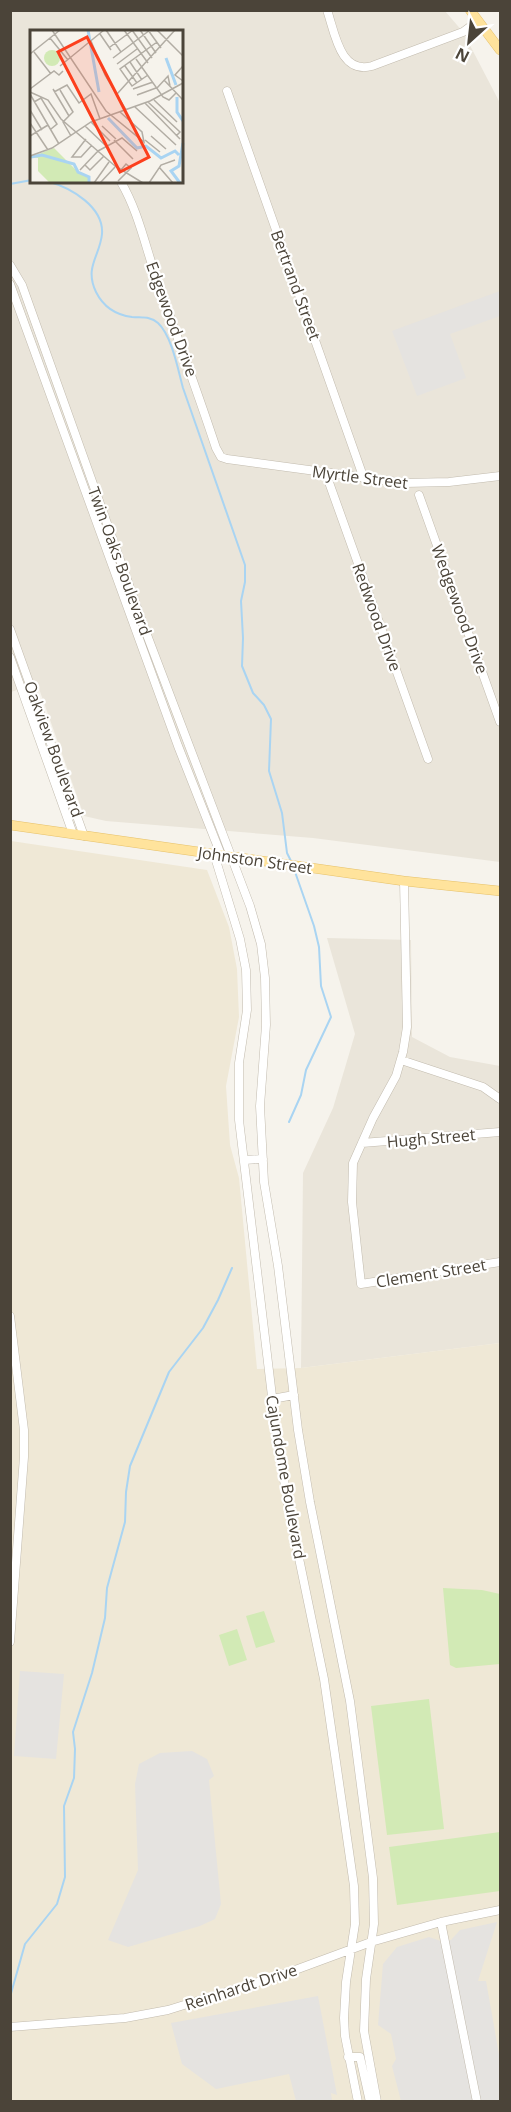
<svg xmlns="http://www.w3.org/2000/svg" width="511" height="2112" viewBox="0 0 511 2112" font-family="'Open Sans',sans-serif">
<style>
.residential{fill:#eae5da;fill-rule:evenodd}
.education{fill:#efe8d6}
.grass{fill:#d2eab5}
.parking{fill:#e5e3e0}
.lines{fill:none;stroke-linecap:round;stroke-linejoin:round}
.stream{stroke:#a9d4f2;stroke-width:2}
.minor-casing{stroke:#c2bbae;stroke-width:9}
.major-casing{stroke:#e6c16a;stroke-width:10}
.minor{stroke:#fff;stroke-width:8}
.major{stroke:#ffe39c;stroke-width:9}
.labels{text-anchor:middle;stroke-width:4.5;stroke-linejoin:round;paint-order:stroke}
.street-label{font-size:16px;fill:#4b4439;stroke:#fff}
.inset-river{fill:none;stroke:#a9d4f2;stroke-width:3}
.inset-road{fill:none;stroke:#b2ada4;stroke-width:1.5}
.view{fill:#fc3f1d;fill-opacity:0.15;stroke:#fc3f1d;stroke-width:3}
.inset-edge{fill:none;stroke:#4b4439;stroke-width:3}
</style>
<rect width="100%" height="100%" fill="#f6f3ec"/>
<!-- residential -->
<path class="residential" d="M11,11H445L463,32L500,103V862L313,838L106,821L84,816L37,683L11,692ZM32,32H182V182H32Z
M327,938L411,940L412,1037L450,1057L500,1066V1343L301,1368L303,1173L333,1108L355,1034Z"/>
<!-- education -->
<path class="education" d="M11,841L207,870L229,927L237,969L239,1017L226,1086L230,1145L239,1178L257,1369L301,1368L500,1343V2101L11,2102Z"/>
<!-- grass -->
<path class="grass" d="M443,1588L482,1590L500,1594V1664L456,1668L450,1665Z
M264,1611L275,1642L256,1648L246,1616Z
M237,1629L247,1660L229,1666L219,1635Z
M429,1699L444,1829L387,1835L371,1706Z
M500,1832V1891L397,1905L389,1847Z"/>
<!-- parking -->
<path class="parking" d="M500,291V316L450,334L466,378L417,396L392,331Z
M20,1671L64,1674L56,1759L14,1756Z
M192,1751L207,1759L214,1776L209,1780L221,1904L215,1919L200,1926L128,1947L108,1940L138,1870L135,1784L139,1764L160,1753Z
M497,1922L478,1981H486L500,2060V2101H401L392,2066L396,2059L391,2034L378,2025L383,1964L397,1947L429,1937L441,1941L451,1940L460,1930Z
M318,1996L337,2095L331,2093L332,2101H296L289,2074L216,2089L182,2064L171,2023Z"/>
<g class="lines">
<!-- stream -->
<path class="stream" d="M50,182C71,188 104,207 102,234C100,256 84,267 96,292C103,306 116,315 132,317C142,318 150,316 158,323C172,336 178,370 183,388L245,565V582L241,601L243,638L242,666L253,693L264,705L271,719L269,771L282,813L287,853L291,861
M10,184L32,180
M289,1122L301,1095L306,1070L331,1017L321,986L319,947L314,926L294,869
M10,1997L25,1944L57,1904L65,1877L64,1806L74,1778L75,1749L73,1732L92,1673L105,1618L107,1588L125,1522L126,1492L130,1466L169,1372L203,1328L218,1300L232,1268"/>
<defs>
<path id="minor" d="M327,10C335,33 340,75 372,66L463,32L478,21
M227,91L364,479
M121,182C138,211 145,245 156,277C176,334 197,390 216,448L221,457L227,459L405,483L449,482L500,476
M10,265L22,285L144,627L250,906L261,944L265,978L266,1025L260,1106L264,1182L278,1266L298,1430L310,1502L350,1701L373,1878L374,1924L366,1979L364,2031L377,2102
M10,284L178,746L221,855
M326,474L428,759
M419,495L500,722
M10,629L84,836
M10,657L73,834
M214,854L240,939L246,970L247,1010L239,1063V1120L277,1438L289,1510L324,1679L354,1886L355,1924L346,1982L344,2018L345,2036L358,2102
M404,881L407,1027L403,1052L396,1076L373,1118L353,1163L352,1202L361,1284L500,1262
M401,1060L483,1087L500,1099
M362,1143L500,1132
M244,1160L263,1159
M10,1316L24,1430V1457L10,1642
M272,1399L294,1395
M441,1922L477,2102
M10,2027L125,2018L168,2010L287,1973L371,1942L441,1922L500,1910
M348,2057H360L370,2102"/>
<path id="major" d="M470,10L500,50
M10,825L404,881L500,891"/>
</defs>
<!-- minor casing -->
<use href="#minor" class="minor-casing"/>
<!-- major casing -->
<use href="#major" class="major-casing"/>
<!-- minor -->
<use href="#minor" class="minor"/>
<!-- major -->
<use href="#major" class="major"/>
</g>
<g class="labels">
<!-- street labels -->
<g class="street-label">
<text transform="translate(296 285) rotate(70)" y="6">Bertrand Street</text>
<text transform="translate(172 319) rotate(70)" y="6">Edgewood Drive</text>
<text transform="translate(360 477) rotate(7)" y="6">Myrtle Street</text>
<text transform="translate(120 561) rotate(70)" y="6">Twin Oaks Boulevard</text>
<text transform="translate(460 609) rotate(70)" y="6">Wedgewood Drive</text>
<text transform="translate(377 617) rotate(70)" y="6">Redwood Drive</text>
<text transform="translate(54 749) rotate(70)" y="6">Oakview Boulevard</text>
<text transform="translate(255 860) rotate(8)" y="6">Johnston Street</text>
<text transform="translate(431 1138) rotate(-5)" y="6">Hugh Street</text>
<text transform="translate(431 1273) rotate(-9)" y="6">Clement Street</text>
<text transform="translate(286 1477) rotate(80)" y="6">Cajundome Boulevard</text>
<text transform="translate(241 1987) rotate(-18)" y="6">Reinhardt Drive</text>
</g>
</g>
<!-- overview -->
<g transform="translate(30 30)">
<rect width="153" height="153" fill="#f6f3ec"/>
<path d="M14 28a8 8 0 1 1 16 0a8 8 0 1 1-16 0Z" fill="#d2eab5"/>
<path d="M24,118L48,142L59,147L58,153H20L8,141V128L1,127Z" fill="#d2eab5"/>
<path class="inset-river" d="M58,0L69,62M136,28L146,55M147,67V82L153,91M78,88L107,118L116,116L131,128L145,121L149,125M1,127L12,125L44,134L48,142L59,147V153M150,153L141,141L149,136L153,113"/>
<path class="inset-road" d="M22,0L76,81L114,112L112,102L90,82M76,0L91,22M94,0L118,33M102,0L122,28M110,0L126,23M118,0L131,18M127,0L153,26M70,4L81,20M20,8L38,30M61,11L75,45L96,80M80,17L103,0M4,22L21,44M0,24L30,0M83,28L120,0M106,29L133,67L139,70L146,63M100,32L112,50M87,34L107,19M30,36L74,0M95,36L107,53M153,36L145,45L153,51M118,45L102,56L90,39L127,12M134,50L153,70M127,58L138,46L140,56M0,59L24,41L29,45L33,41M23,59L39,86M103,59L123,52M30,60L43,82L33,92L41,106M0,62L18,70L31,89L85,136L113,153M24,62L37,55L49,73L61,64L70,89M0,64L29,114M87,64L145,0M107,65L126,58M124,70L147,92M4,72L11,68L25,91L27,94L21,99M118,72L150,102L146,106M115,73L150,109M105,77L146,115L105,77M0,80L12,100M61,92L80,111M0,93L18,120M55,96L75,115M72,96L86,109M0,106L18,95M121,106L136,119M56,109L42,127H51L62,115M84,110L103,129M115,110L130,122M68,121L92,108L107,121M0,126L22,118L61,92L120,71L153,53M55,135L60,140L74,126M129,137L143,153M50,140L68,121M88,151L101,138L96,134L91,140M64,153L79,132M70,153L85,137M119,153L131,135L145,130"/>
<path class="view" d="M57,7L119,127L90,142L28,22Z"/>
<rect width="153" height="153" class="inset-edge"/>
</g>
<!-- border -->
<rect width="511" height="2112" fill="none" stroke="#4b4439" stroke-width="24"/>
<!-- north arrow -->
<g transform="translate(469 42) rotate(207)" stroke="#ffffff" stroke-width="4.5" paint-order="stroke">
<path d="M0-4.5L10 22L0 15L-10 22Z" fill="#4b4439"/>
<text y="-9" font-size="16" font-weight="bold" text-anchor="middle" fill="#4b4439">N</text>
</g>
</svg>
